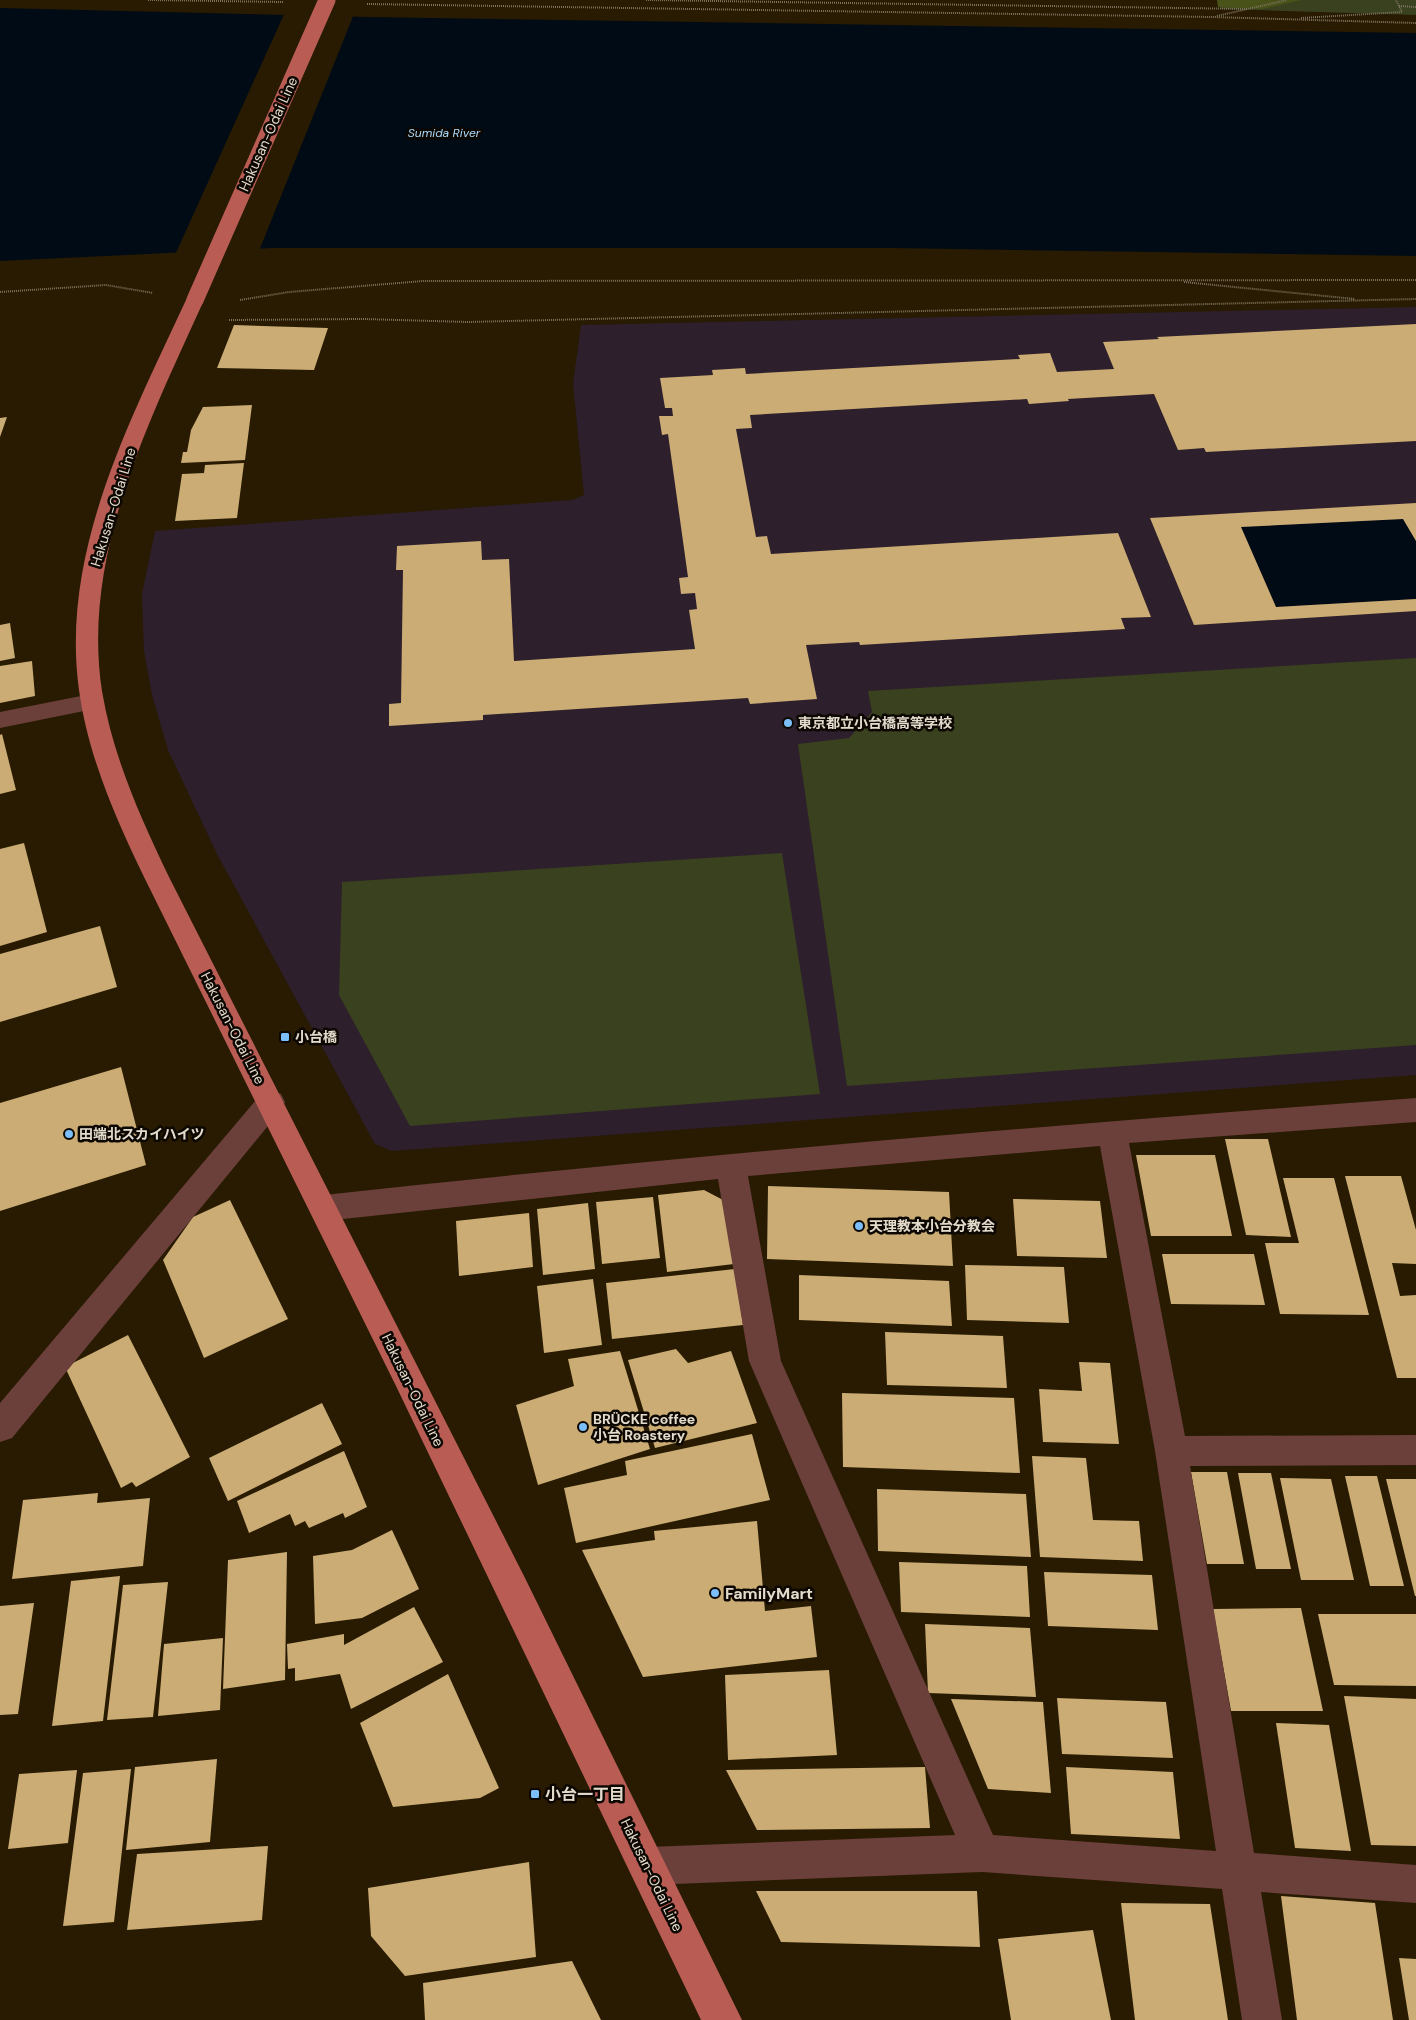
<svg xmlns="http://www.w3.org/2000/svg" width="1416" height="2020" viewBox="0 0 1416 2020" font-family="'DM Sans','Noto Sans JP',sans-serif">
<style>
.education{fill:#2d1f2b}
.green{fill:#3a411f}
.forest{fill:#495319}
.water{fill:#000b15}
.pier{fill:#281b02}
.building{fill:#caac74}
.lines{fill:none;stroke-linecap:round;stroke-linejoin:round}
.path{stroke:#7d725e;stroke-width:2;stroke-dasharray:1 1;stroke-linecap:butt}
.minor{fill:#6b3f3a;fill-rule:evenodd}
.major{fill:#b85c54;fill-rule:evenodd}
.major-bridge{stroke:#b85c54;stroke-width:17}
.poi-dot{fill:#7bbef9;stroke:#0c0701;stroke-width:2}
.labels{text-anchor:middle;stroke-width:5;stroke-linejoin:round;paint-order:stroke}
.far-water-label{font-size:12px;font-style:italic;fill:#aad9fa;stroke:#0c0701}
.street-label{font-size:14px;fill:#e3dbcc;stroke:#0c0701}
.poi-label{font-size:14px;font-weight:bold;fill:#e3dbcc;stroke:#0c0701;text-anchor:start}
.near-poi-label{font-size:16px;font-weight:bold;fill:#e3dbcc;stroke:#0c0701;text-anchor:start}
</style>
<rect width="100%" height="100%" fill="#281b02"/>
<!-- education -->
<path class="education" d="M1416,307V1075L392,1151L375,1144L217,854L168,750L152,695L144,651L142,594L155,531L572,500L584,495L573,384L581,325Z"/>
<!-- green -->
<path class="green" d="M1219,0H1416V15L1221,9Z
M1416,658V1045L847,1086L798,744L849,738L872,712L868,691Z
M782,853L820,1094L410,1126L339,995L342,882Z"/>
<!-- forest -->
<path class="forest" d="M1217,0H1301L1262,9L1218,7Z"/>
<!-- water -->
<path class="water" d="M0,8L367,17L1416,33V256L891,248H273L0,261Z
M1403,519L1416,541V599L1276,607L1241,527Z"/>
<!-- pier -->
<path class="pier" d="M285,12L354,14L259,251L175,255Z"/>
<!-- building -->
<path class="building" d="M1416,324V441L1206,452L1204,448L1178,450L1154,394L1068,399L1069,401L1029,404L1027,399L750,415L752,428L736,429L756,537L767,536L771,554L1118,533L1151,617L1121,618L1125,629L860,645L859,642L806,645L817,699L750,704L748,698L483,715V720L389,726V704L401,703L403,570H396L397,546L481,541L482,560L509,559L514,661L695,649L689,610L697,609L695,593L681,594L679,578L688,577L668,434L662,435L659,416H673L672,408H665L660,378L713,375L712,370L745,368L746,374L1020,359L1018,355L1050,353L1057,372L1114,369L1103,342L1159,339L1157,337Z
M234,325L328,328L314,370L217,368Z
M252,405L245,460L181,463L183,452H187L191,430L203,407Z
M7,417L0,437V418Z
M244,463L237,518L175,521L182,474L204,473L205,465Z
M1416,503V541L1403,519L1241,527L1276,607L1416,599V611L1194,625L1150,518Z
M10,623L15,658L0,661V625Z
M32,661L35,696L0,703V666Z
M2,734L16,790L0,794V735Z
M24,843L47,932L0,946V849Z
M100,926L117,987L0,1022V954Z
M121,1067L146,1165L0,1211V1103Z
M1225,1139H1268L1291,1237L1246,1235Z
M1136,1155H1215L1232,1236H1151Z
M1345,1176H1401L1416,1230V1264L1392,1263L1400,1296L1416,1295V1378H1397Z
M1283,1178H1334L1369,1315L1280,1314L1265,1243H1299Z
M768,1186L949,1192L953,1266L767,1259Z
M704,1190L725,1201L734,1264L667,1272L658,1195Z
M653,1197L660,1258L602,1264L596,1202Z
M1013,1199L1100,1201L1107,1258L1017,1256Z
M230,1200L288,1319L204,1358L163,1260L193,1217Z
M588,1203L595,1269L543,1275L537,1209Z
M529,1213L533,1267L459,1276L456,1221Z
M1162,1254H1254L1265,1305L1171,1304Z
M965,1265L1064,1267L1069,1323L967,1320Z
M735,1269L743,1325L612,1339L606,1283Z
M799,1275L949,1281L952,1326L799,1320Z
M593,1279L602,1345L544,1353L537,1286Z
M885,1332L1003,1336L1007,1388L887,1385Z
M128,1335L190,1457L136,1487L132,1482L121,1488L65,1367Z
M676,1349L688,1363L731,1351L757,1423L655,1448L628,1360Z
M620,1351L650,1449L538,1485L516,1405L574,1386L568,1359Z
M1079,1362L1110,1363L1119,1444L1043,1442L1039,1389L1082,1391Z
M842,1393L1014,1398L1020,1473L843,1467Z
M322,1403L342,1444L228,1501L209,1458Z
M752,1434L770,1500L576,1543L564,1488L627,1475L625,1461Z
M344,1451L367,1507L345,1518L343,1513L309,1528L305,1521L295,1526L290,1514L249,1533L237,1501Z
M1032,1456L1086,1458L1093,1520L1139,1521L1143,1561L1040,1557Z
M1191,1472H1227L1244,1564H1207Z
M1238,1473H1271L1291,1569H1256Z
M1345,1476H1377L1404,1586H1370Z
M1280,1478L1331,1479L1354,1580H1301Z
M1386,1479H1416V1596H1415Z
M877,1489L1026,1494L1031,1557L878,1551Z
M98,1493L97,1503L150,1498L143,1566L12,1579L23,1500Z
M757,1521L765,1611L811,1606L817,1657L643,1677L582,1550L655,1540L654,1531Z
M392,1530L419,1589L362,1618L315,1624L313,1556L352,1550Z
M287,1552L285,1680L223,1689L228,1560Z
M899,1562L1027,1566L1030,1617L901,1612Z
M1044,1572L1152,1575L1158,1630L1048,1626Z
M120,1576L103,1721L52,1726L71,1581Z
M168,1582L153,1717L107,1720L123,1585Z
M34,1603L18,1714L0,1715V1606Z
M414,1607L443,1662L351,1709L340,1674L295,1681V1668L288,1669L287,1644L344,1634V1645Z
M1301,1608L1323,1711H1231L1213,1609Z
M1318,1614H1416V1686L1334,1685Z
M925,1624L1030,1628L1036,1697L928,1693Z
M223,1638L220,1710L158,1716L164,1644Z
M829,1670L837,1755L728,1760L725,1675Z
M448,1674L499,1788L480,1798L393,1807L360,1723Z
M1344,1696L1416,1699V1846L1371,1845Z
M1057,1698L1166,1702L1173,1758L1062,1754Z
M951,1699L1043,1702L1051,1793L988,1789Z
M1276,1723L1329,1725L1351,1851L1295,1848Z
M217,1759L210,1842L126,1850L135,1767Z
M925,1767L930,1828L757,1830L726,1770Z
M1066,1767L1173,1772L1180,1839L1071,1834Z
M131,1769L114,1922L63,1926L83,1773Z
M77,1770L68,1843L8,1849L19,1774Z
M268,1846L262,1920L127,1930L137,1854Z
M529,1862L536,1957L405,1976L371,1936L368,1888Z
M756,1891H977L980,1947L781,1942Z
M1281,1896L1375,1903L1393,2020H1297Z
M1121,1903L1210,1904L1228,2020H1135Z
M1093,1930L1111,2020H1011L998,1939Z
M1399,1958L1416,1959V2020H1409Z
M572,1961L601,2020H425L423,1983Z"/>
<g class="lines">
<!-- path -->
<path class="path" d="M148,0L283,2
M646,0L1247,9
M367,4L1212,17L1416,23
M1399,6L1416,7
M1217,16L1287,0
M1301,18L1402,12L1396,0
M1184,282L1355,299
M0,292L106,285L153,293
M240,300L289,292L423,281L1416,280
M229,320L363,319L468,322L1416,299"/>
<!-- minor -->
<path class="minor" d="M91,694L99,696L103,702L99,708L0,728V712Z
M271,1090L281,1094L285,1102L281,1110L12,1438L0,1442V1403L261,1094Z
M1416,1098V1122L1129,1143L1185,1436L1416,1435V1465L1190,1466L1254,1853L1416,1865V1903L1261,1892L1282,2020H1242L1222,1889L982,1872L648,1885L635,1879L629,1866L635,1853L648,1847L955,1835L749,1361L718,1179L324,1221L313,1217L309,1208L313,1199L324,1195C688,1155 1051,1125 1416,1098ZM1100,1146L1155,1451L1216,1851L993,1835L781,1361L748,1176Z"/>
<!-- major -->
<path class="major" d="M195,294L202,296L204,300C150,420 81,554 102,691C113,757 141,819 170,879L525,1578L742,2020H701L396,1386L145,879C116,819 88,756 79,690C60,552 130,421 186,300L188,296Z"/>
<!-- major-bridge -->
<path class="major-bridge" d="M195,300L327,0"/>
</g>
<!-- markers -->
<g class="poi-dot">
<circle cx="788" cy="723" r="5"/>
<rect x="280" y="1032" width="10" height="10" rx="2.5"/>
<circle cx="69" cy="1134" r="5"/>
<circle cx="859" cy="1226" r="5"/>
<circle cx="583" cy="1427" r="5"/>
<circle cx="715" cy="1593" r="5"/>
<rect x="530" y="1789" width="10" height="10" rx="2.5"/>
</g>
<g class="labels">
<!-- far-water labels -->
<g class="far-water-label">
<text x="444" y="137">Sumida River</text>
</g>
<!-- street labels -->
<g class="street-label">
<text transform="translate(268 134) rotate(-66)" y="5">Hakusan-Odai Line</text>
<text transform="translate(113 507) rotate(-73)" y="5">Hakusan-Odai Line</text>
<text transform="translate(233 1028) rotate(63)" y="5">Hakusan-Odai Line</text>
<text transform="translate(413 1390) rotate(64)" y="5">Hakusan-Odai Line</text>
<text transform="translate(652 1875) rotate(64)" y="5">Hakusan-Odai Line</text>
</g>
<!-- poi labels -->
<g class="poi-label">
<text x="798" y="728">東京都立小台橋高等学校</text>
<text x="295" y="1042">小台橋</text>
<text x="79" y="1139">田端北スカイハイツ</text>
<text x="869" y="1231">天理教本小台分教会</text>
<text x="593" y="1424">BRÜCKE coffee<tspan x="593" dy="16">小台 Roastery</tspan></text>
</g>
<!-- near-poi labels -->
<g class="near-poi-label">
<text x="725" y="1599">FamilyMart</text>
<text x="545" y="1800">小台一丁目</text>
</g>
</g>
</svg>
